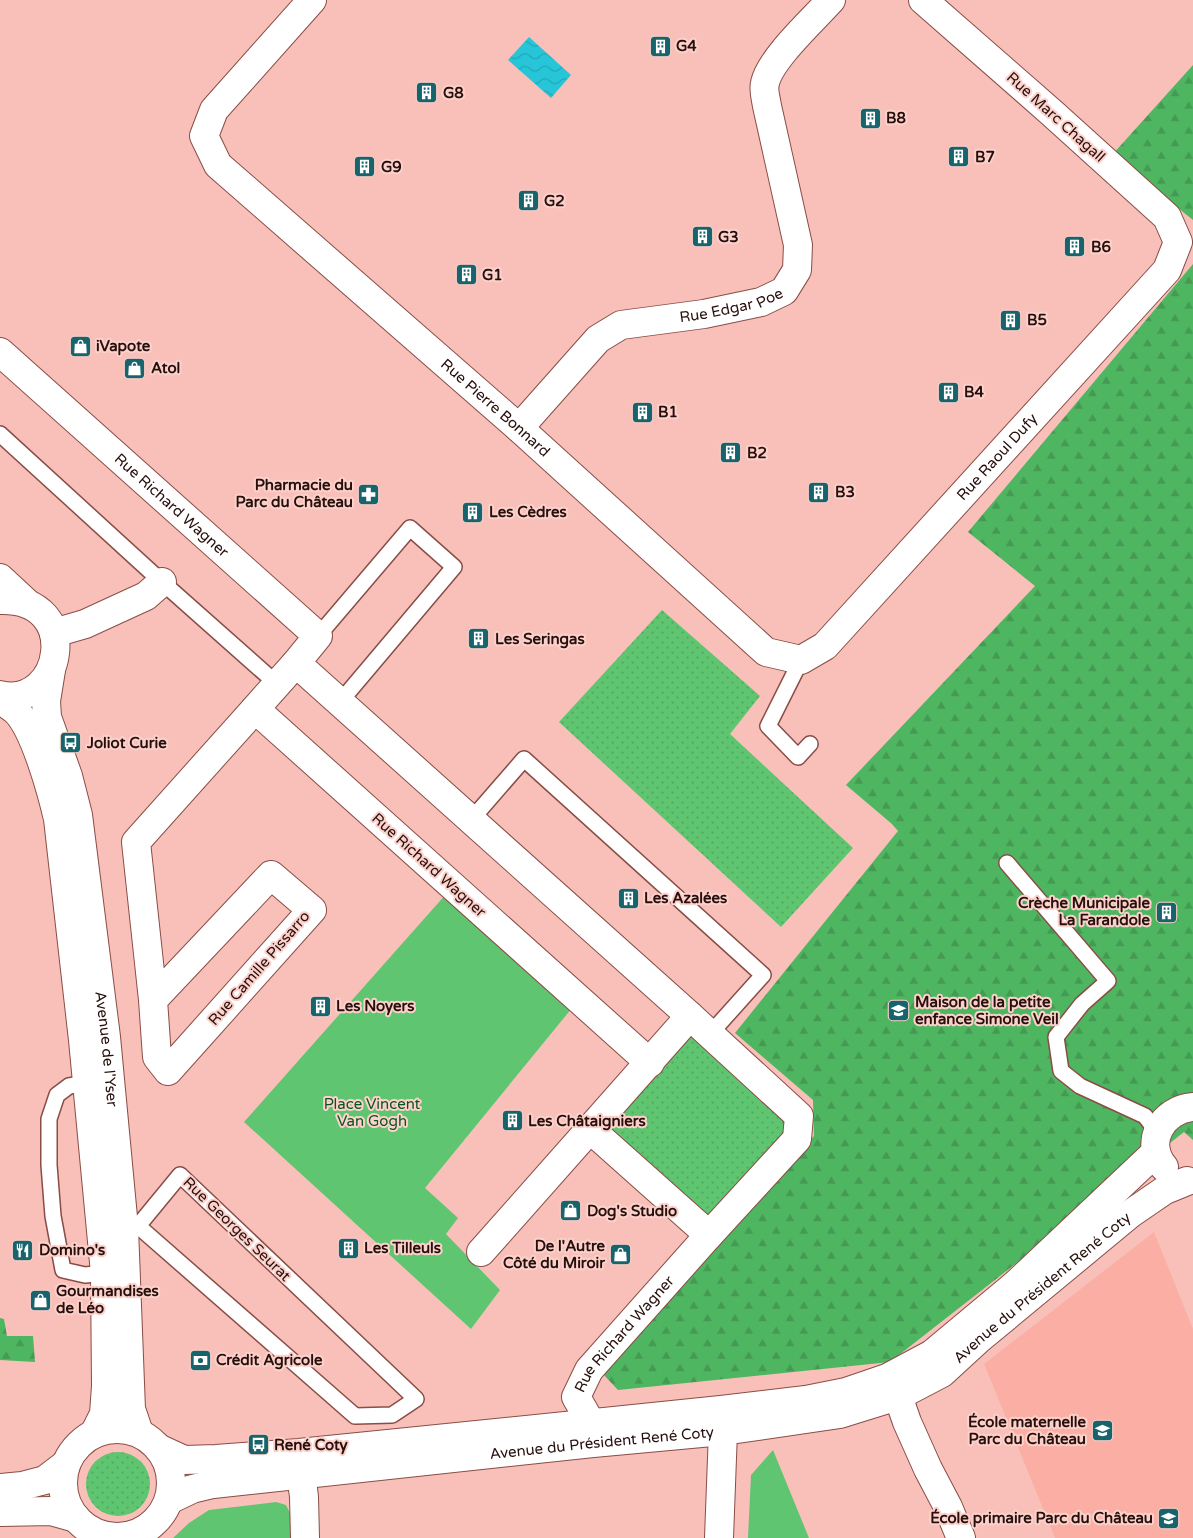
<svg xmlns="http://www.w3.org/2000/svg" width="1193" height="1538" viewBox="0 0 1193 1538" font-family="'Varela Round',sans-serif">
<style>
.built{fill:#fbaea4}
.grass{fill:url(#grass-dots)}
.forest{fill:url(#forest-firs)}
.green{fill:#5fc570}
.water{fill:url(#water-waves)}
.lines{fill:none;stroke-linecap:round;stroke-linejoin:round}
.lane-casing{stroke:#894d46;stroke-width:18}
.street-casing{stroke:#894d46;stroke-width:30}
.secondary-casing{stroke:#894d46;stroke-width:30}
.lane{stroke:#fff;stroke-width:15}
.street{stroke:#fff;stroke-width:28}
.secondary{stroke:#fff;stroke-width:28}
.labels{text-anchor:middle;stroke-width:4;stroke-linejoin:round;paint-order:stroke}
.poi-label{font-size:15px;font-weight:bold;fill:#270f0c;stroke:#fcd1cb;text-anchor:start}
.street-label{font-size:15px;fill:#270f0c;stroke:#fcd1cb}
.park-label{font-size:15px;fill:#07541d;stroke:#fcd1cb}
</style>
<defs>
<pattern id="grass-dots" width="8" height="8" patternUnits="userSpaceOnUse" patternTransform="scale(1.25)"><rect width="8" height="8" fill="#5fc570"/><path d="M2 2h.1M6 6h.1" fill="none" stroke="#53a860" stroke-width="1.8" stroke-linecap="round"/></pattern>
<pattern id="forest-firs" width="22" height="20" patternUnits="userSpaceOnUse" patternTransform="scale(1.25)"><rect width="22" height="20" fill="#4eb561"/><path d="M5 1l3.5 6h-7zM16 11l3.5 6h-7z" fill="#449a53"/></pattern>
<pattern id="water-waves" width="16" height="10" patternUnits="userSpaceOnUse" patternTransform="scale(1.25)"><rect width="16" height="10" fill="#26c5d8"/><path d="M0 5q4-4 8 0t8 0" fill="none" stroke="#22a8b8"/></pattern>
</defs>
<rect width="100%" height="100%" fill="#f8c0b9"/>
<!-- built -->
<path class="built" d="M1154,1232L1193,1329V1538H1055L984,1364Z"/>
<!-- grass -->
<path class="grass" d="M662,610L760,696L730,734L853,848L781,927L559,722Z
M690,1016L789,1113L790,1130L710,1214H702L609,1128V1120Z
M86 1484a32 32 0 1 1 64 0a32 32 0 1 1-64 0Z"/>
<!-- forest -->
<path class="forest" d="M1193,65V220L1112,155Z
M1193,264V1140L1184,1132L890,1362L618,1390L602,1373L814,1136L813,1100L735,1033L898,831L892,824L846,785L1035,586L968,532Z
M0,1318L4,1319L7,1336H33L35,1362L0,1360Z"/>
<!-- green -->
<path class="green" d="M447,893L572,1008L425,1188L458,1218L446,1234L500,1290L471,1329L244,1122Z
M773,1450L809,1538H748L751,1475Z
M276,1502L286,1505L290,1513L291,1538H173L189,1523L209,1510Z"/>
<!-- water -->
<path class="water" d="M529,37L571,75L551,98L508,60Z"/>
<g class="lines">
<defs>
<path id="lane" d="M0,434L162,582L277,684
M318,636L410,528L454,567L340,702
M801,660L768,726L798,757L810,744
M471,820L524,759L763,975L710,1034
M1007,863L1108,981L1082,1004L1056,1037L1061,1071L1080,1086L1145,1116L1157,1132
M87,1083L69,1086L57,1095L49,1119V1165L53,1216L63,1270L85,1275L105,1273
M180,1175L416,1399L392,1415L355,1416L138,1226Z"/>
<g id="street">
<path id="s1" d="M312,0L214,110L204,136L218,165L519,428L766,652L801,660L825,646L1167,270L1178,242L1167,217L1052,113L923,0"/>
<path id="s2" d="M0,352L318,636L296,663"/>
<path id="s3" d="M519,428L598,339L621,325L704,314L761,302L784,291L797,270L798,245L767,106C766,99 763,90 765,83C770,59 813,20 831,0"/>
<path d="M54,633L85,624L146,596L162,582"/>
<path d="M153,1000L271,875L312,910L168,1071L157,1057L153,1000L136,842L255,709"/>
<path d="M650,1063L255,709L296,663L690,1016L799,1116L797,1139L709,1235"/>
<path d="M1164,1167C1143,1142 1163,1109 1193,1107"/>
<path d="M481,1252L590,1129"/>
<path d="M889,1381L898,1396L907,1422L928,1469L948,1507L961,1538"/>
<path id="s4" d="M593,1439L591,1423L576,1397L589,1370L709,1235L590,1129L690,1016"/>
<path d="M160,1449L184,1460L216,1459L299,1453L721,1410L806,1400L846,1392L887,1378L932,1354L1016,1284L1156,1152"/>
<path d="M299,1457L304,1497L305,1538"/>
<path d="M0,1488L22,1486L45,1480L66,1464"/>
<path id="s5" d="M169,1500L192,1489L213,1484L593,1443L723,1431L840,1414L898,1396L942,1373L979,1339L1130,1214L1165,1190L1187,1181"/>
<path d="M0,1512L51,1511L76,1518"/>
<path d="M719,1538L723,1431L722,1414"/>
</g>
<g id="secondary">
<path d="M0,578L28,604"/>
<path d="M0,600C84,597 63,710 0,695"/>
<path id="s6" d="M51,670L46,701L47,717L68,776L78,815L106,1037L124,1228L131,1409L139,1433"/>
<path d="M0,700C5,703 11,707 16,711C35,730 52,793 58,819L83,1040L105,1273L106,1386L104,1414L94,1434"/>
<circle cx="117" cy="1483" r="54"/>
</g>
</defs>
<!-- lane casing -->
<use href="#lane" class="lane-casing"/>
<!-- street casing -->
<use href="#street" class="street-casing"/>
<!-- secondary casing -->
<use href="#secondary" class="secondary-casing"/>
<!-- lane -->
<use href="#lane" class="lane"/>
<!-- street -->
<use href="#street" class="street"/>
<!-- secondary -->
<use href="#secondary" class="secondary"/>
</g>
<!-- icons -->
<defs>
<symbol id="building-square" viewBox="-11 -11 22 22"><rect x="-9" y="-9" width="18" height="18" rx="4" fill="#17646d" stroke="#fcd1cb"/><path d="M-4-6H4V6H1V3H-1V6H-4ZM-2.5-4.3h1.7v1.8h-1.7ZM.8-4.3h1.7v1.8H.8ZM-2.5-1h1.7V.8h-1.7ZM.8-1h1.7V.8H.8Z" fill="#fff"/></symbol>
<symbol id="shop-square" viewBox="-11 -11 22 22"><rect x="-9" y="-9" width="18" height="18" rx="4" fill="#17646d" stroke="#fcd1cb"/><path d="M-5-2.5h2.3a2.7 3.5 0 0 1 5.4 0H5L5.5 6h-11ZM-1.5-2.5h3a1.5 2.3 0 0 0-3 0Z" fill="#fff"/></symbol>
<symbol id="pharmacy-square" viewBox="-11 -11 22 22"><rect x="-9" y="-9" width="18" height="18" rx="4" fill="#17646d" stroke="#fcd1cb"/><path d="M-2-6h4v4h4v4h-4v4h-4v-4h-4v-4h4Z" fill="#fff"/></symbol>
<symbol id="bus-square" viewBox="-11 -11 22 22"><rect x="-9" y="-9" width="18" height="18" rx="4" fill="#17646d" stroke="#fcd1cb"/><path d="M-5-6H5V4H4V6H2V4H-2V6H-4V4H-5ZM-3.5-4V0h7V-4ZM-3.5 1.2v1.5H-2V1.2ZM2 1.2v1.5H3.5V1.2Z" fill="#fff"/></symbol>
<symbol id="school-square" viewBox="-11 -11 22 22"><rect x="-9" y="-9" width="18" height="18" rx="4" fill="#17646d" stroke="#fcd1cb"/><path d="M0-5L7-2L0 1L-7-2ZM-4 1L0 2.5L4 1V4Q0 6-4 4Z" fill="#fff"/></symbol>
<symbol id="restaurant-square" viewBox="-11 -11 22 22"><rect x="-9" y="-9" width="18" height="18" rx="4" fill="#17646d" stroke="#fcd1cb"/><path d="M-5-6h1v4h1v-4h1v4h1v-4h1v5L-1.5 .5V6h-2V.5L-5-1ZM5-6V6H3V1.5H1.5Q1.5-4 5-6Z" fill="#fff"/></symbol>
<symbol id="bank-square" viewBox="-11 -11 22 22"><rect x="-9" y="-9" width="18" height="18" rx="4" fill="#17646d" stroke="#fcd1cb"/><path d="M-6-4H6V4H-6ZM0-2.3a2.3 2.3 0 1 0 0 4.6a2.3 2.3 0 1 0 0-4.6Z" fill="#fff"/></symbol>
</defs>
<g fill-rule="evenodd">
<use href="#building-square" x="648" y="34" width="25" height="25"/>
<use href="#building-square" x="414" y="80" width="25" height="25"/>
<use href="#building-square" x="858" y="106" width="25" height="25"/>
<use href="#building-square" x="946" y="144" width="25" height="25"/>
<use href="#building-square" x="352" y="154" width="25" height="25"/>
<use href="#building-square" x="516" y="188" width="25" height="25"/>
<use href="#building-square" x="690" y="224" width="25" height="25"/>
<use href="#building-square" x="1062" y="234" width="25" height="25"/>
<use href="#building-square" x="454" y="262" width="25" height="25"/>
<use href="#building-square" x="998" y="308" width="25" height="25"/>
<use href="#shop-square" x="68" y="334" width="25" height="25"/>
<use href="#shop-square" x="122" y="356" width="25" height="25"/>
<use href="#building-square" x="936" y="380" width="25" height="25"/>
<use href="#building-square" x="630" y="400" width="25" height="25"/>
<use href="#building-square" x="718" y="440" width="25" height="25"/>
<use href="#building-square" x="806" y="480" width="25" height="25"/>
<use href="#pharmacy-square" x="356" y="482" width="25" height="25"/>
<use href="#building-square" x="460" y="500" width="25" height="25"/>
<use href="#building-square" x="466" y="626" width="25" height="25"/>
<use href="#bus-square" x="58" y="730" width="25" height="25"/>
<use href="#building-square" x="616" y="886" width="25" height="25"/>
<use href="#building-square" x="1154" y="900" width="25" height="25"/>
<use href="#building-square" x="308" y="994" width="25" height="25"/>
<use href="#school-square" x="886" y="998" width="25" height="25"/>
<use href="#building-square" x="500" y="1108" width="25" height="25"/>
<use href="#shop-square" x="558" y="1198" width="25" height="25"/>
<use href="#building-square" x="336" y="1236" width="25" height="25"/>
<use href="#restaurant-square" x="10" y="1238" width="25" height="25"/>
<use href="#shop-square" x="608" y="1242" width="25" height="25"/>
<use href="#shop-square" x="28" y="1288" width="25" height="25"/>
<use href="#bank-square" x="188" y="1348" width="25" height="25"/>
<use href="#school-square" x="1090" y="1418" width="25" height="25"/>
<use href="#bus-square" x="246" y="1432" width="25" height="25"/>
<use href="#school-square" x="1156" y="1506" width="25" height="25"/>
</g>
<g class="labels">
<!-- poi labels -->
<g class="poi-label">
<text x="676" y="51">G4</text>
<text x="443" y="98">G8</text>
<text x="886" y="123">B8</text>
<text x="975" y="162">B7</text>
<text x="381" y="172">G9</text>
<text x="544" y="206">G2</text>
<text x="718" y="242">G3</text>
<text x="1091" y="252">B6</text>
<text x="482" y="280">G1</text>
<text x="1027" y="325">B5</text>
<text x="96" y="351">iVapote</text>
<text x="151" y="373">Atol</text>
<text x="964" y="397">B4</text>
<text x="658" y="417">B1</text>
<text x="747" y="458">B2</text>
<text x="353" y="490" text-anchor="end">Pharmacie du<tspan x="353" dy="17">Parc du Château</tspan></text>
<text x="835" y="497">B3</text>
<text x="489" y="517">Les Cèdres</text>
<text x="495" y="644">Les Seringas</text>
<text x="87" y="748">Joliot Curie</text>
<text x="644" y="903">Les Azalées</text>
<text x="1150" y="908" text-anchor="end">Crèche Municipale<tspan x="1150" dy="17">La Farandole</tspan></text>
<text x="915" y="1007">Maison de la petite<tspan x="915" dy="17">enfance Simone Veil</tspan></text>
<text x="336" y="1011">Les Noyers</text>
<text x="528" y="1126">Les Châtaigniers</text>
<text x="587" y="1216">Dog's Studio</text>
<text x="605" y="1251" text-anchor="end">De l'Autre<tspan x="605" dy="17">Côté du Miroir</tspan></text>
<text x="364" y="1253">Les Tilleuls</text>
<text x="39" y="1255">Domino's</text>
<text x="56" y="1296">Gourmandises<tspan x="56" dy="17">de Léo</tspan></text>
<text x="216" y="1365">Crédit Agricole</text>
<text x="1086" y="1427" text-anchor="end">École maternelle<tspan x="1086" dy="17">Parc du Château</tspan></text>
<text x="274" y="1450">René Coty</text>
<text x="1153" y="1523" text-anchor="end">École primaire Parc du Château</text>
</g>
<!-- street labels -->
<g class="street-label">
<text transform="translate(1056 117) rotate(42)" y="5">Rue Marc Chagall</text>
<text dy="5" stroke="none"><textPath href="#s3" startOffset="258">Rue Edgar Poe</textPath></text>
<text dy="5" stroke="none"><textPath href="#s1" startOffset="576">Rue Pierre Bonnard</textPath></text>
<text dy="5" stroke="none"><textPath href="#s1" startOffset="1260">Rue Raoul Dufy</textPath></text>
<text dy="5" stroke="none"><textPath href="#s2" startOffset="230">Rue Richard Wagner</textPath></text>
<text transform="translate(429 865) rotate(42)" y="5">Rue Richard Wagner</text>
<text transform="translate(259 968) rotate(-49)" y="5">Rue Camille Pissarro</text>
<text dy="5" stroke="none"><textPath href="#s6" startOffset="386">Avenue de l'Yser</textPath></text>
<text transform="translate(237 1229) rotate(44)" y="5">Rue Georges Seurat</text>
<text dy="5" stroke="none"><textPath href="#s5" startOffset="920">Avenue du Président René Coty</textPath></text>
<text dy="5" stroke="none"><textPath href="#s4" startOffset="126">Rue Richard Wagner</textPath></text>
<text dy="5" stroke="none"><textPath href="#s5" startOffset="438">Avenue du Président René Coty</textPath></text>
</g>
<!-- park labels -->
<g class="park-label">
<text x="372" y="1109">Place Vincent<tspan x="372" dy="17">Van Gogh</tspan></text>
</g>
</g>
</svg>
